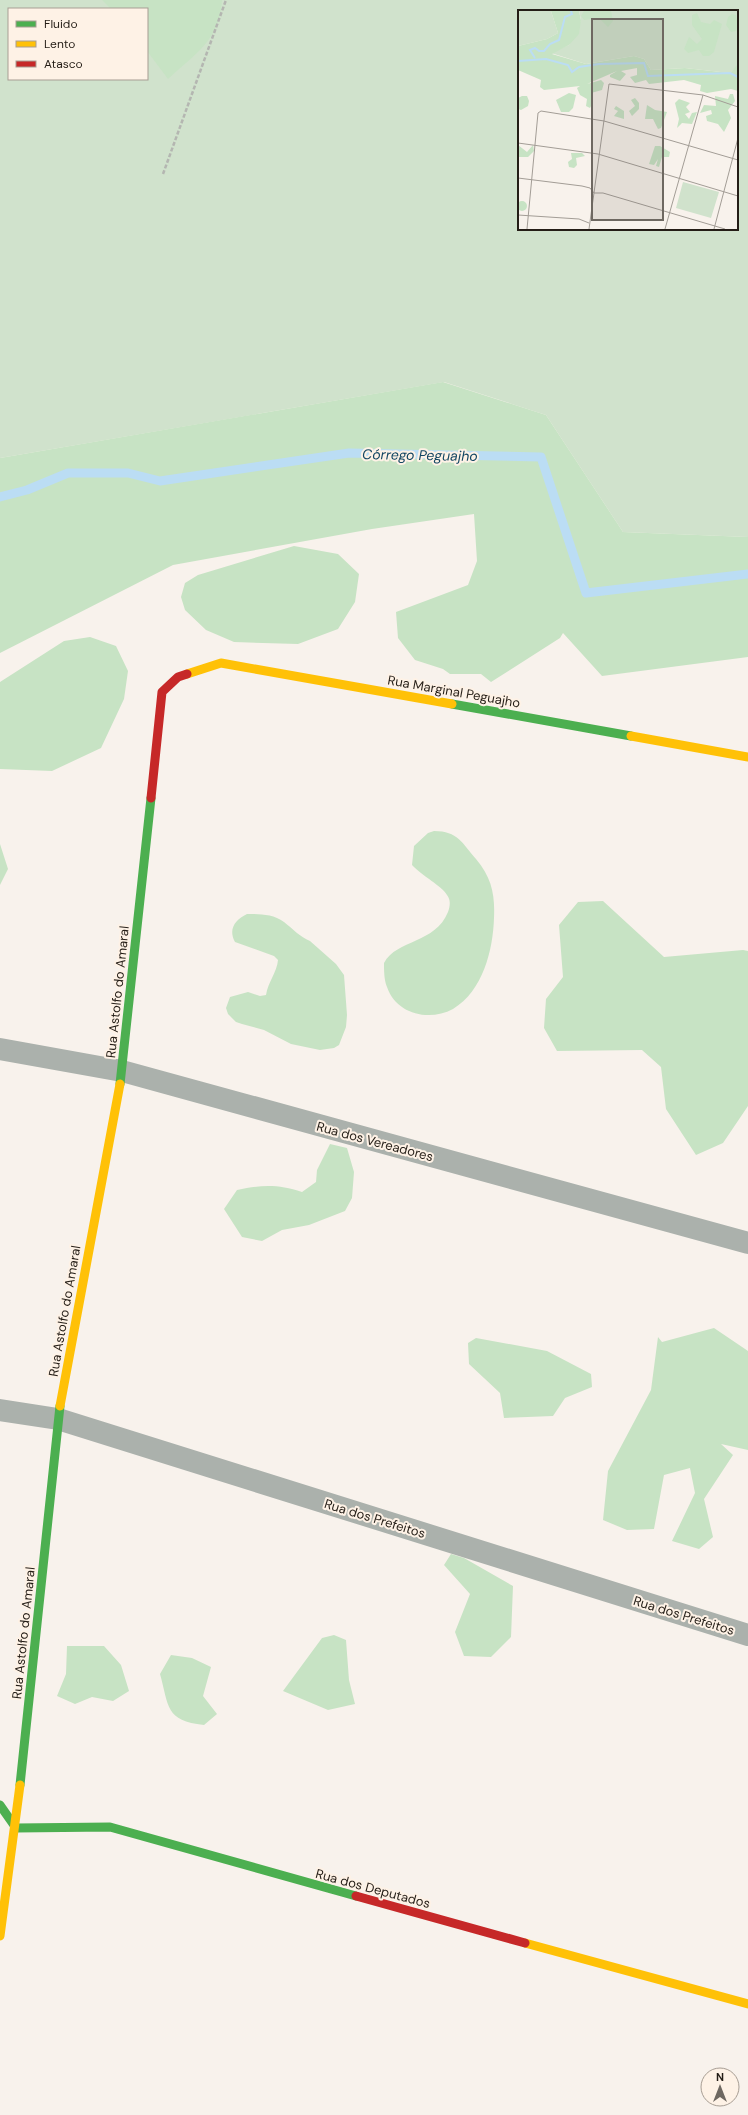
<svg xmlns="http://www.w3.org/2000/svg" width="748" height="2115" viewBox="0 0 748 2115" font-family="'DM Sans',sans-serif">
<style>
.green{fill:#d0e2cc;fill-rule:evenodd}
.forest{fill:#c7e3c4}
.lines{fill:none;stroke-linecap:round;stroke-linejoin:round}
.stream{stroke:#bbddf4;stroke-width:9}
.path{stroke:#b4b6b1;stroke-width:2.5;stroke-dasharray:4 2;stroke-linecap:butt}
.street{stroke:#abb1ac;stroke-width:22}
.fast{stroke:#4caf50;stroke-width:9}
.slow{stroke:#ffc107;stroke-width:9}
.jam{stroke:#c62828;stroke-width:9}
.labels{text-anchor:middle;stroke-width:4;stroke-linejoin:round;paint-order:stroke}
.street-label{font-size:13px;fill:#241d16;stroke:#fef2e6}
.water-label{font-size:14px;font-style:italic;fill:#114562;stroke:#fef2e6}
.inset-river{fill:none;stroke:#bbddf4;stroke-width:2}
.inset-road{fill:none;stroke:#a39d96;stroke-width:1}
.view{fill:#6e6861;fill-opacity:0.15;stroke:#6e6861;stroke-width:2}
.inset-edge{fill:none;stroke:#241d16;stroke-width:2}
</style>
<rect width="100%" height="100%" fill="#f8f2ec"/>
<!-- green -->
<path class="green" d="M0,0H748V537L623,532L546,415L444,382L0,458ZM9,9H147V79H9ZM519,11H737V229H519Z"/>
<!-- forest -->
<path class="forest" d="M102,0H222C220,40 195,54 168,79L147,51V9H111Z
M443,382L546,415L623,532L748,537V657L602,676L563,633L560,638L491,682L481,674H450L443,669L415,660L398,638L396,612L468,585L477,561L474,514L372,529L173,565L0,653V458Z
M294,546L338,554L359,574L355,602L338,629L298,644L234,642L206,630L185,610L181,597L185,583L198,575Z
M90,637L116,646L128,671L124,699L101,748L52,771L0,769V682L64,641Z
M434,831C458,831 462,843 476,859C492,878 495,895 494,918C493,950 483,991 453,1009C429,1022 396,1014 387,987C384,980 384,970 384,963C397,939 435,944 448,912C450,906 451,900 447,895C442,886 422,876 412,865L414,846L428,833Z
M0,844L8,869L0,885Z
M603,901L664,957L743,950L748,951V1106L723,1143L696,1155L666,1109L661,1067L642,1050L557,1051L544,1028L546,999L563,977L559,925L578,902Z
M247,914C260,914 273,914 284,922C293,929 300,937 310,941L336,964L344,975L347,1015L346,1027L339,1045L334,1048L320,1050L291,1044L264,1030L242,1024L236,1022L228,1014L226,1008L230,997L248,992L260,996L266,995C268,982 277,972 278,960L274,956L235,942C228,929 235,920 247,914Z
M330,1144L347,1148L354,1172L352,1198L345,1211L309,1225L282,1230L262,1241L242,1237L224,1209L237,1190C261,1185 278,1184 302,1192L316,1182L317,1170Z
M714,1328L748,1351V1450L721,1444L733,1455L704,1499L713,1537L699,1549L672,1541L695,1493L690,1468L664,1475L654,1529L627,1530L603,1520L608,1471L651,1390L658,1337L662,1342Z
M476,1338L547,1351L591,1374L592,1387L565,1398L553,1416L504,1418L500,1393L469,1364L468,1343Z
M451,1554L464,1558L513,1586L511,1637L491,1657L464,1656L455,1632L470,1594L444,1565Z
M334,1635L346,1640L349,1680L355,1704L328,1710L283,1691L322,1638Z
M67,1646H104L121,1665L129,1691L113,1701L92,1697L75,1704L57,1696L66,1674Z
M171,1655L192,1658L211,1667L203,1696L217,1714L204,1725C165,1721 169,1706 160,1674Z"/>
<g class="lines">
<!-- stream -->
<path class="stream" d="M0,497L27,490L68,473H128L160,481L349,453L541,457L586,593L748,574"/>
<!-- path -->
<path class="path" d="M163,174L226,0"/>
<!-- street -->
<path class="street" d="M0,1049L122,1071L748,1243
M0,1410L58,1419L748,1635"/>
<!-- fast -->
<path class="fast" d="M452,704L631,736
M120,1084L151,798
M20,1785L60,1406
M0,1805L16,1828L110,1827L356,1896"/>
<!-- slow -->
<path class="slow" d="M187,674L221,663L452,704
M631,736L748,757
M60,1406L120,1084
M0,1936L20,1785
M525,1943L748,2004"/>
<!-- jam -->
<path class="jam" d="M151,798L162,692L178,677L187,674
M356,1896L525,1943"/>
</g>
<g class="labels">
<!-- street labels -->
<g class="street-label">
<text transform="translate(454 691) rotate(10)" y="5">Rua Marginal Peguajho</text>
<text transform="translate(117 992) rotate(-84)" y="5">Rua Astolfo do Amaral</text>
<text transform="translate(375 1141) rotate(15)" y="5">Rua dos Vereadores</text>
<text transform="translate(64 1311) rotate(-80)" y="5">Rua Astolfo do Amaral</text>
<text transform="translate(375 1518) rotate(17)" y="5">Rua dos Prefeitos</text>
<text transform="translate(684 1615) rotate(17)" y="5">Rua dos Prefeitos</text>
<text transform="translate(23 1633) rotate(-84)" y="5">Rua Astolfo do Amaral</text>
<text transform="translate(373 1888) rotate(15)" y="5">Rua dos Deputados</text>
</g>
<!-- water labels -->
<g class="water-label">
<text transform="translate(420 455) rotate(1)" y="5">Córrego Peguajho</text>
</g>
</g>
<!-- overview -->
<g transform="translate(518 10)">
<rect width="220" height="220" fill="#f8f2ec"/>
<path d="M0,1H33L40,23L29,29L0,36ZM61,1H220V55L212,63L167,58L133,60L126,49L116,46L68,54L33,43L51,35L63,10ZM165,172L201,182L193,208L158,198Z" fill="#d0e2cc"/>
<path d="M33,1H61L63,10L61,24L51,35L34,44L68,54L116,46L126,49L133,60L167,58L212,63L219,55L220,81L213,79L189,83L182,81L183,75L166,70L131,74L128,70L117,73L112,67L119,65V58L103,61L108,64L102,71L92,67V65L99,61L69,74L83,70L86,73L84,80L73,83L75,92L72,98L68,96L69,89L62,85L59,78L62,76L26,80L22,77L23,70L0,60V36L29,29L40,23ZM66,1H96H93L95,11L90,17L81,8L66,10L63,6ZM179,3L183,12L192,14L196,10L204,14L196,42L191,46H185L181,40L170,43L166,39L171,27L179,34L184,29L174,15V5ZM214,4L218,5L220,14L218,21L213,22L208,15L210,7ZM51,83L58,85L55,98L51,102H43L38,90ZM212,84H215L217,91L210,100L213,108L206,122L200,114L189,111L188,106L194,104L193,100L182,103L186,95L198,96L197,86L210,89ZM4,86H9L11,91L10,96L3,100L0,99V88ZM117,88L121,93V99L114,106L111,101L117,96L113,90ZM161,89L172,93L168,97L172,102L167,104L171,109L174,103L179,102L174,114L164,113L159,118L161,109L157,93ZM129,95L137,100L149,102L143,118L140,119L135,109H127ZM98,96L106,101V109L96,106L100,101L96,99ZM0,135L9,142L15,135L16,141L10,147H0ZM137,136H142L152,142L151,147H144L141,157L138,156L140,149L136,155L131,154ZM53,143H64L67,146L58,148L59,155L56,158L51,157L50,152L54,149ZM-1 196a5 5 0 1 1 10 0a5 5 0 1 1-10 0Z" fill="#c7e3c4"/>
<path class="inset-river" d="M17,48L12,40L17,38L21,41H26L32,34L41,30L47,7L54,4L53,1M0,51L28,49L50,55L54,62L61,57L81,54L126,53L130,66L212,63L220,67"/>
<path class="inset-road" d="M0,133L80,144L220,186M0,168L64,176L72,178L76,183H85L207,219M0,205L61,209L71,213M9,219L20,103L23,101L86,111L220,150M71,219L91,74L185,85L220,97M147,219L185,85M196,219L220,128"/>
<path class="view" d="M74,9H145V210H74Z"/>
<rect width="220" height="220" class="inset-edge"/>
</g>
<!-- legend -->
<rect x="8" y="8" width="140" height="72" fill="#fef2e6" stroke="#a79d93"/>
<rect x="16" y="21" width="20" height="6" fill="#4caf50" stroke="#a79d93"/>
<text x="44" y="28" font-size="12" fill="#241d16">Fluido</text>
<rect x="16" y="41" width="20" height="6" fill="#ffc107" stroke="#a79d93"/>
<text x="44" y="48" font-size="12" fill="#241d16">Lento</text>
<rect x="16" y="61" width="20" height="6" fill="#c62828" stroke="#a79d93"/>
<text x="44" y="68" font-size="12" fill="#241d16">Atasco</text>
<!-- north arrow -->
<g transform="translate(720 2087)"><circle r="19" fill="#fef2e6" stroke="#a79d93"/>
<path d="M0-3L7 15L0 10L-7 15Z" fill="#6e6861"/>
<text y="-6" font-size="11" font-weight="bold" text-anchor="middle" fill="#241d16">N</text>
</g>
</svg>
